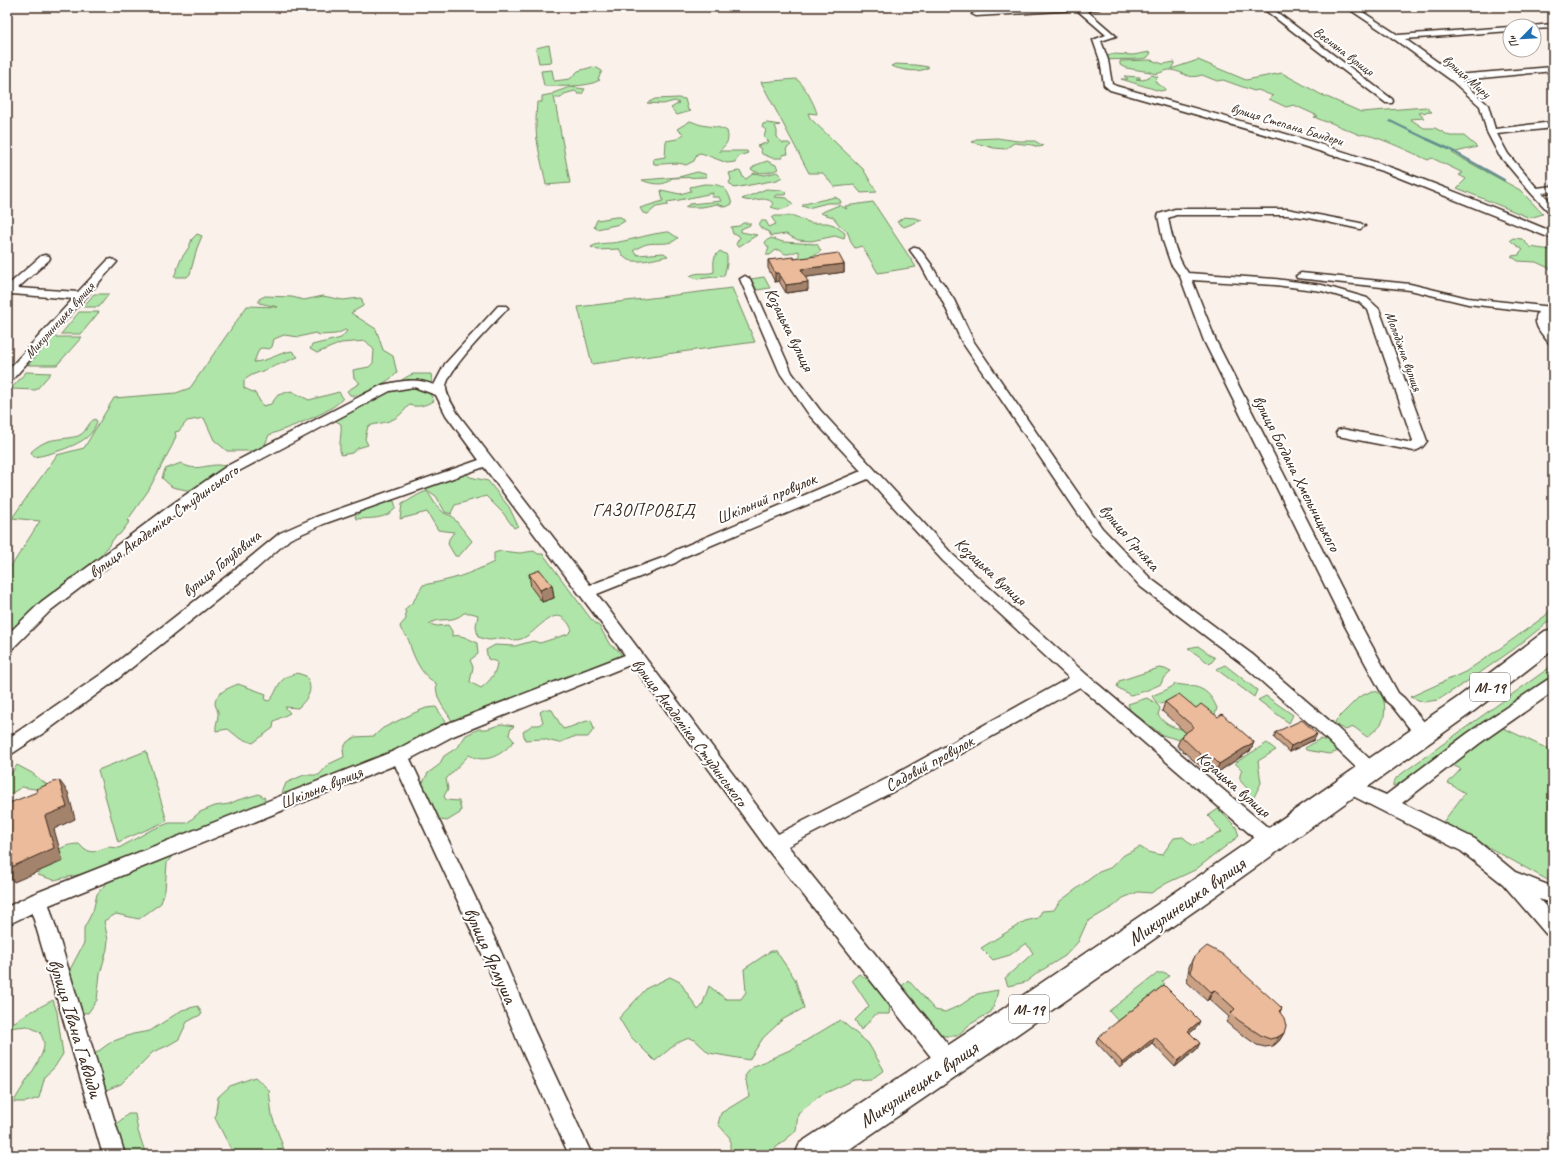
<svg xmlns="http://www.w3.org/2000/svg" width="1560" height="1162" viewBox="0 0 1560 1162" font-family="Caveat,sans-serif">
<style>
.green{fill:#afe5a8;stroke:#758863;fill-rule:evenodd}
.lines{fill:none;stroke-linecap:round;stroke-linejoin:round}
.stream-far1{stroke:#648e90;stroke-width:2}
.stream{stroke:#648e90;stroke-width:2.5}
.minor-casing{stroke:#3b2a1e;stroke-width:3}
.trunk-casing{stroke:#3b2a1e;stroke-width:3}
.minor{fill:#fff;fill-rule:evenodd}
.trunk{fill:#fff;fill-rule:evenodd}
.wall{fill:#caa185;stroke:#3b2a1e}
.shaded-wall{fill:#a4836c;stroke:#3b2a1e}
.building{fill:#ebbb9b;stroke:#3b2a1e}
.labels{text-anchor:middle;stroke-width:4;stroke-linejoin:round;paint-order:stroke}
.far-street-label{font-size:14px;fill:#3b2a1e;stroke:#fff}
.shield{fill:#fff;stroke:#766a62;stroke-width:1}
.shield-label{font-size:16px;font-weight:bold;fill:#3b2a1e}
.street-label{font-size:17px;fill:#3b2a1e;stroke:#fff}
.neighbourhood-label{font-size:18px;letter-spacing:1px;fill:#3b2a1e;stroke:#fff}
.near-street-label{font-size:20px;fill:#3b2a1e;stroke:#fff}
</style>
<rect width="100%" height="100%" fill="#fbf1eb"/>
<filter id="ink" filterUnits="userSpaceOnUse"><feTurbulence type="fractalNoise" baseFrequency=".025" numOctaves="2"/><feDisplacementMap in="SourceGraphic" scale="8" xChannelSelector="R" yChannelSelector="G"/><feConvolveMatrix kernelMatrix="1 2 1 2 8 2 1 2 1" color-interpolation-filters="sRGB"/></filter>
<g filter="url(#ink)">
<!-- green -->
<path class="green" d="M549,45L552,62L539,63L536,48Z
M1150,52L1151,53L1147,58L1140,59L1097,60L1113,54L1133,55Z
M1151,60L1163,64L1175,62L1171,69L1198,60L1246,80L1282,73L1320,94L1361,112L1426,107L1432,112L1419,113L1424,118L1410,119L1424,128H1435L1450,136H1464L1477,147L1452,153L1520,190L1543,214L1530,218L1457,188L1466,179L1459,175L1463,173L1432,158L1428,160C1417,155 1368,131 1360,135L1329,122H1326L1314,117L1318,116L1294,105L1286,107L1269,99L1273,96L1258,90L1254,91L1223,80L1217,81L1202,75C1187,80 1185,72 1171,70C1164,69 1158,77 1150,72L1126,68L1120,65V61Z
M895,64L915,65L929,67C920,74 901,70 891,66Z
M592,67L597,68L602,71L598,79L600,80C586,88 560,86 544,86L541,71L552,70L554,81L570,79L578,71Z
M1152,75L1158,77L1155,80L1157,84L1165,88V90L1160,91L1121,79H1128L1124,76L1140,77V79H1136L1143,80Z
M796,79C803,82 816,107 817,114L808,113L810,118L863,169L877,192L861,193L854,185L834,187L823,173H809L761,82Z
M570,87L585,89L582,94H578L575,91L564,94L561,98H556L554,96L570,183L546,185C544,172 540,159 538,146C535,131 536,117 537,102H542V96L553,94V93Z
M678,98L685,99L688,110L691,111L677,115L671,108L679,103L675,101L663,104L647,103L655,99Z
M690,121C694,122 697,124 702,125C710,127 719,126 727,131C730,141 726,145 719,151H747L748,153L739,156L735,162L727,163L701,153L697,154L694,161L686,165C676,161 665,165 654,164L653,159L665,157L666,141L677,139L684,134L677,129Z
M767,123L780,125L775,126L777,131V137L783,143H789L791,145L786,149L788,154L782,155L783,158H772L762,154L760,148L757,146L769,142L764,137L766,130L762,127L763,124Z
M997,138L1018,141H1035L1043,146L1039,147L1032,145L1014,143L1005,149L994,148L972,142L976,139Z
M767,161L776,165L778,169C771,173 757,175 751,169L756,165Z
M738,171L741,172L743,177L746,179L754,173L765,175L777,172L782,177L777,180L734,188L729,183L731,179L729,173Z
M697,172L705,174L707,177L672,178C670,179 669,181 667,182C661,186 647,183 642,180L679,177Z
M704,184C723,184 727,187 732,204L726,207L717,204L702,207H685L690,204L721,201L719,197H711L713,193C697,196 683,200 667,202L668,205L656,207L648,214L643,213L640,208L663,201L661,190L680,194L691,191L690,187Z
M766,189L782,190L787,194L785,195H776L774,197L787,198L793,204C785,209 781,211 771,207L773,203C764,194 752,204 742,199Z
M835,197L840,200L841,203H827L808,208L802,206L804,204Z
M873,202L916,267L878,273L862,246L855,248L852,244L847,231L841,227L833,217L820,213L839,205L847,209L845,206Z
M775,216H794L811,223H827L834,225L845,233L844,239L835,236L811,241L798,240L786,234L771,236L769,232L761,228L759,225L761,221H766L769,227L776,224L772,218Z
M616,217H621L625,221L620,224L597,229L594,227L597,220Z
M904,217L915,218L922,220L904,227L897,222Z
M743,223H750V225L741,229V232L757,235L738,247L736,244L740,237L738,235L733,234L731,227L739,226Z
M666,232H669L678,238C670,246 658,242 647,244C643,245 637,248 633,251L638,255L664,253L668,256C657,258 633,266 624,257C622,255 621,251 619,249L598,250L591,247C599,242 609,244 619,242C635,239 650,234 666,232Z
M197,234L202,236L197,248L190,274L187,277H174L181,259L189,247L192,239Z
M771,238L783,242L817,244L821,251C814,256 808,258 799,258V251C791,252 787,258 780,250H776L770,255H766L769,248L765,243L766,241Z
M1513,238L1522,239L1530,247L1551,250L1553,249V270L1536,262L1518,261L1511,256L1519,255L1520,252L1523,250C1519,246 1513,244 1510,240Z
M720,251L727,255V264L724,276L697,279L690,276C698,271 706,275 714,272C714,263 712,257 720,251Z
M764,277L770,288L757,290L751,279Z
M732,288L755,342L592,364L578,307Z
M94,294H109L99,307H83Z
M265,296L292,297L304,300L323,296L343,300L360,298L362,299L363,306L351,313L376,329L383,350L393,356L397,373C390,381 360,398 350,395L347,391L360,383L354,378L353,370L369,367L373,363L374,350L366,341L341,343L317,353L310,349L312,345L341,338L347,331L345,330L336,334L320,335L315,333L299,337L284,335L274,339L272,347L269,349L262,348L259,349L254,362C269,361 278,353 292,351L298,357L252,375L244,380V388L255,393L263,406L271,404L278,395L291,391L309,400L339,392L343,398C332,413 287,428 269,435L264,447L257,451H227L214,440L204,418L187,421L179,431L175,432L176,436L173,444L148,491L127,521H130L120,534L115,537L101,556L23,624L7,642V569L12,565L40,521L12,518L57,455L84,448L114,398L176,393L190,388L247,306L278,307L259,303V299Z
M79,312H99L81,334H61Z
M53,337H82L57,365H28Z
M26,372H27L51,373L36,390L11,389Z
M413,374H431L432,381L427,389L434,401C425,405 419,408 409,405C395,423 388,421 368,426L365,439L368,445L358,448L352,453L341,455C338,445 342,435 341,424L336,421L337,417C351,411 367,405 380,397C391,390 401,378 413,374Z
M95,419L97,421C96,424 94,429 92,432C83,445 49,455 34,457L31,452C44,440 51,440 68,438C72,437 77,437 80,435C87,431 88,422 95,419Z
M181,463C194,472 204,465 218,465C223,465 227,467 231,467L191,491L172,487L162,478L165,469Z
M467,474L470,477L488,481L509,507L518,526L514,528L503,513L486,496L455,505L451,513L452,514L445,512L436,496L424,488L453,477Z
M427,491L436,505L444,513L452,516L472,541L459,556H455L448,544L449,539L454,532L438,530L427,512L400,519L402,504C411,500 417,494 427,491Z
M381,500L394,501L396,508C385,520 371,518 356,519L355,516L373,503Z
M501,551L520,553L534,551L538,554H543L591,619L600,627L610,645L618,650L623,657L565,687L547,700L539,698L488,720L476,728H468L454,725C446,708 436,704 436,683C424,677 417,664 412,651C410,647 410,642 408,639C406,633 401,633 400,626L406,619L405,609L413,602L423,585C452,580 467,575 494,562V553ZM464,613H471L478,615L476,626L478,637C482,638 486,640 490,640C494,640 498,638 502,638C508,639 515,641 521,639C536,635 557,596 572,630L568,634L540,643L533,641L515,646L495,645L486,650L488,659L497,662C496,674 490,681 481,688L470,682L473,667L470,660L478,654L477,643C469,639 461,634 452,636V631L448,625L437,626L429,624C441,616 452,624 464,613Z
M1553,607V618L1514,649L1474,677L1438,700L1424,702L1410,697L1465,672L1505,645L1545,616Z
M1198,646L1215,658L1210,664L1188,648Z
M1225,665L1257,690L1254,697L1216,669Z
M1553,665L1552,677L1404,782L1393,786V783L1397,777Z
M1159,668L1165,669L1171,672L1163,679L1161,684C1151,689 1141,693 1130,695L1117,687L1119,681Z
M297,673L306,676C314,690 309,697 298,708L285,707L290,713L274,721L273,728L253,743L239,738L228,729L216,731C215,724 218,721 218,715C219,711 215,707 215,703C216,692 229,688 238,684L266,694L265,700L269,701C276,695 277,683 285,678C288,675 294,675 297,673Z
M1175,684C1198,687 1207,686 1217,708L1214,717L1172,699L1161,704L1156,702L1152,696C1160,692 1169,690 1175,684Z
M1372,691C1387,690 1387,715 1381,724C1377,729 1372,733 1367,737L1354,727L1345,730L1336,725L1335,722L1337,719L1359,697Z
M1266,696L1293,715L1289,723L1258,700Z
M1147,698L1157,704L1160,708L1158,715C1169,729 1175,727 1191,731L1180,740L1162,735L1130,710L1128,704Z
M436,707L446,722L440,733L299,792L282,793L286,783L304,775H319L329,764L344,757L343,749L347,742L355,737L374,736L383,728L414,713L426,708Z
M545,709L552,710L563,729C573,727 581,722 591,720L594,729L588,737H573L559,743L543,739L525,740L523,732L532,725H539L543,722L540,712Z
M502,724L514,726L510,730L509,735L514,741C503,754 486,765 469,755L446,779L448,789L444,796L446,800L459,801L461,810L460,813L447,821L436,819L421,786L428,773L439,765L444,756L458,747L466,735L479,729H487Z
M1499,726L1546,748H1553V883L1443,822L1465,793L1448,783L1461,769L1452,765Z
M1320,739L1331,742L1340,751L1329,754L1306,750L1305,748Z
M1267,743L1276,750L1258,761L1261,783L1251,803L1245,800L1248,789C1241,782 1237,780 1242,770L1235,763Z
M146,751L167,821L118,842L98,770Z
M17,765L32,773L51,788L47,791L22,787L7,796V780Z
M259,794L265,798L261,808L177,849L167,863L165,890L161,903L139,919L116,914L104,921L108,940L107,949L100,974L97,1000L88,1013L76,1012L66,977L84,943V928L93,911L97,894L113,875L101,870L54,880L38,875C47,858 58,844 79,844L85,850L93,852L108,847L119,848L151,830L169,823H187L200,812L215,806L229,804L238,800Z
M1218,809L1236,827L1239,836L1195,870L1167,883L1151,893L1138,892L1123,898L1114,906L1087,922L1078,942L1065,956L1039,972L1026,982L1008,986L1005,978L1033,953L1026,943L1010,955L993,960L981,948L1025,921L1038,918L1042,911L1054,910L1059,902L1099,872L1110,868L1124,855L1140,847L1148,852L1162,855L1174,838L1183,837L1193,846L1222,832L1208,816Z
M771,951H776L795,979L804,1008L782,1020L763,1038L749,1060L709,1053L695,1040L689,1038L677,1043L655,1061L630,1036L619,1018L647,988L670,977L680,982L698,1010L702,1006L709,986L726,999H741L746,992L744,969Z
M1158,973H1166L1169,976L1162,982L1165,984L1118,1021L1109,1011Z
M859,974L869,980L890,1005L889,1014H876L861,1030L855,1020L869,1006L852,980Z
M908,980L935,1010L945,1012L961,1005L977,994L998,990L995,1003L991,1012L969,1025L957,1036H944L930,1026L899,989Z
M53,1000L57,1012L63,1054L54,1068L45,1076L39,1098L26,1102H14C20,1088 45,1057 44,1044C44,1040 41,1035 40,1032L27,1026L7,1028V1027L25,1015Z
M198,1006L202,1014L187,1022L179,1039L167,1046L153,1052L121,1084L104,1091L86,1067L96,1053L111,1042L133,1034L150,1031L182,1010Z
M840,1020L868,1043L884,1070L872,1079L854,1080L819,1096L798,1114L796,1131L767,1155H715L730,1152V1138L718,1124L721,1113L749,1096L745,1076L752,1067L792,1049Z
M255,1077L269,1090L272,1116L286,1155H234L215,1118L218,1097L230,1086Z
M128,1114H135L138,1131L146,1155H116L114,1126Z"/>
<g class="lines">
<!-- stream-far1 -->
<path class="stream-far1" d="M1390,121L1429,140"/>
<!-- stream -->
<path class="stream" d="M1427,139L1449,149L1504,180"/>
<defs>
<path id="minor" d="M1060,7H1103L1099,9L1086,10L1116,36L1101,41L1108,60L1112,84L1116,86C1208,113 1302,136 1392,168C1447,188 1500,210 1553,232V239L1385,172L1281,139L1110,90L1104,85L1100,60L1093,40L1106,35L1077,10L976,16L972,14L976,12Z
M1261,7H1270L1392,99L1393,101L1392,103H1386Z
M1346,7H1355L1398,35L1510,27V31L1405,39L1456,75L1553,67V71L1461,80L1488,105L1495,129L1553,122V128L1497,134L1508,154L1537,188L1553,186V192L1542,193L1553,204V213L1549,212L1531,193L1499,155L1487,132L1480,106L1451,80L1394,39Z
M1553,24V28L1534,29V26H1531Z
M1175,209H1287L1360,223L1365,226L1360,229L1309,218L1287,215H1176L1168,218C1172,237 1176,257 1188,273L1275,279L1322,285L1367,298L1379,309L1427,441C1423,447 1421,449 1414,451L1343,437L1338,436L1336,433L1338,430L1343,429L1412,443L1413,441L1368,310L1359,302L1322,291L1275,285L1192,280L1216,341L1361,626L1398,693L1404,698L1430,729L1433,734L1430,739L1424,741L1418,739L1392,706L1386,701L1345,626L1204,341L1180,276L1171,264L1163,241L1158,216L1159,214Z
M915,247L919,248L931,264L940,280L943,283L954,300L974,342L1102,528L1151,579L1253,655L1332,723L1377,766L1380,771L1377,776L1371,778L1365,776L1320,733L1241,663L1141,587L1092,534L962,342L942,300L935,287L930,282L921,265L910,250Z
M45,255L49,256L50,258L49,260L18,288L78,292L108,260L112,259L117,262L11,381L7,382V371L73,299L12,294L7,295V286L41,256Z
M1301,273L1410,284L1468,298L1553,307V313H1548C1544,325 1551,325 1553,334C1554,337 1553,341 1553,345L1549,343C1542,334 1531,324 1538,312L1468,304L1410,290L1297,278L1296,276Z
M745,276L750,279L792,373L820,410L953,555L1087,675L1278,836L1280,841L1278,846L1271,849L1264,846L1080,687L902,787L788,846L958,1057L961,1064L958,1071L950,1074L942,1071L768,850L632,664L453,736L410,759L501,952L534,1030L592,1155H569L518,1042L484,958L395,765L49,905L125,1155H103L32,913L7,925V907L31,895L394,751L441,726L625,655L484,467L326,523L290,539L256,569L115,681L45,732L13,753L7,755V739L103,673L246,561L280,533L316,517L479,460L446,415L436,395L414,387L390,391L237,472L181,511L51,610L13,648L7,650V635L41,602L171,505L227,466L382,385C400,381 416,377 434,385L445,364L498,306H506L508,308L506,310C491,327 450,366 446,386C445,394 454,407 458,414L590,585L665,557L676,550L861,471L810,416L780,373L740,279ZM868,479L943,561L1069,678L890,777L778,834L597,594L675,563L686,556Z
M1553,678V692L1480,743L1402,803L1475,839L1515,872L1553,887V904L1539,899L1553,914V937L1546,934L1503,884L1461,851L1343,791L1340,786L1343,781L1349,779L1386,795L1468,733L1547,680Z"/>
<path id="trunk" d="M1553,629V650L1474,711L1200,907L1012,1038L841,1155H795L800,1143L991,1017L1180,889L1457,698L1545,631Z"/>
</defs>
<!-- minor casing -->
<use href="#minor" class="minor-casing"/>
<!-- trunk casing -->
<use href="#trunk" class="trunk-casing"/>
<!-- minor -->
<use href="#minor" class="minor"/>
<!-- trunk -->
<use href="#trunk" class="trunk"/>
</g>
<!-- wall -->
<path class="wall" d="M794,259L844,264V272L805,277L808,290L786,293L779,281L775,282L768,268V260Z
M529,574L552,585L554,598L542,602L531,587Z
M1165,702L1196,708L1218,717L1254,742L1250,751L1215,774L1211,769L1200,766L1177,746L1181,736L1186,733L1162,711Z
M1276,732L1314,740L1289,752L1274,738Z
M1193,958L1282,1008L1280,1012L1284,1033L1279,1041L1273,1046L1265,1047L1257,1045L1234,1029L1226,1022L1229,1017L1209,999L1207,1001L1187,982L1189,967Z
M1197,1027L1190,1033L1197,1049L1175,1067L1152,1043L1120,1068L1096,1042L1098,1037Z"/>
<!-- shaded-wall -->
<path class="shaded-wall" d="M844,264V272L801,278V269Z
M775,273H779V281L775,282Z
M808,282V290L786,293V285Z
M552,585L554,598L542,602L540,590Z
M1317,734L1314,740L1289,752L1291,746Z
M1254,742L1250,751L1215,774L1219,764Z
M59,780L68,792L75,819L54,829L63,861L14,882L7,874V869L45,816Z
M1214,990L1209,999L1207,1001L1211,992Z
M1200,1021L1197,1027L1185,1037L1188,1031Z
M1284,1033L1279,1041L1273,1046L1278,1037Z
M1155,1037L1152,1043L1120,1068L1123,1063Z
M1200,1043L1197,1049L1175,1067L1178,1061Z"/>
<!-- building -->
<path class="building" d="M838,253L844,264L801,269L808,282L786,285L779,273H775L768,260L793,257L794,259Z
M540,570L552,585L540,590L529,574Z
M1179,694L1196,708L1201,704L1218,717L1222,714L1254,742L1219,764L1214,759L1203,757L1181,736L1194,727L1165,702Z
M1302,720L1317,734L1291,746L1276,732Z
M59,780L67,807L45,816L54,848L7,869V804L37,792L36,789Z
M1207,946L1222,954L1282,1008L1279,1011L1284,1018L1286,1026L1284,1033L1278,1037L1270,1039L1262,1036L1238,1020L1231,1013L1235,1009L1214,990L1211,992L1191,973L1193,958Z
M1164,985L1200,1021L1188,1031L1200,1043L1178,1061L1155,1037L1123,1063L1098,1037Z"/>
</g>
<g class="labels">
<!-- far-street labels -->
<g class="far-street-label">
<text transform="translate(1344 51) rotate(37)" y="5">Весняна вулиця</text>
<text transform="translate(1467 76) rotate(41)" y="5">вулиця Миру</text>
<text transform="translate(1287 124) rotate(17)" y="5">вулиця Степана Бандери</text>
<text transform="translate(59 320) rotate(-48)" y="5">Микулинецька вулиця</text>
<text transform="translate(1404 351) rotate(70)" y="5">Молодіжна вулиця</text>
</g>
<!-- shield labels -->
<g class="shield">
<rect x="1470" y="673" width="40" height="28" rx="3"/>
<rect x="1009" y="995" width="40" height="28" rx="3"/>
</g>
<g class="shield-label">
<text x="1490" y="693">М-19</text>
<text x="1029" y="1015">М-19</text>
</g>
<!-- street labels -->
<g class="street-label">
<text transform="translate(790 329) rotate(64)" y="6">Козацька вулиця</text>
<text transform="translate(1297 473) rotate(63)" y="6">вулиця Богдана Хмельницького</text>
<text transform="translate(766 498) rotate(-23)" y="6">Шкільний провулок</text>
<text transform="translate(163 521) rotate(-36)" y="6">вулиця Академіка Студинського</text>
<text transform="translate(1130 537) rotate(49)" y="6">вулиця Гірняка</text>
<text transform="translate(221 563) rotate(-39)" y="6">вулиця Голубовича</text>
<text transform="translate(991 571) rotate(43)" y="6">Козацька вулиця</text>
<text transform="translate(690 732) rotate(53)" y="6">вулиця Академіка Студинського</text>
<text transform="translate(929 763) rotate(-29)" y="6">Садовий провулок</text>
<text transform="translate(1234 784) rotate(41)" y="6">Козацька вулиця</text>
<text transform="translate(321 787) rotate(-22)" y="6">Шкільна вулиця</text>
</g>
<!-- neighbourhood labels -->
<g class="neighbourhood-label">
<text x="644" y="516">ГАЗОПРОВІД</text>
</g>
<!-- near-street labels -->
<g class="near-street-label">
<text transform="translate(1186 901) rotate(-35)" y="7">Микулинецька вулиця</text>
<text transform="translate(491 955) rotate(66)" y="7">вулиця Ярмуша</text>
<text transform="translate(76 1028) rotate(73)" y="7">вулиця Івана Гавдиди</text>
<text transform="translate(918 1084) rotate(-34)" y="7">Микулинецька вулиця</text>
</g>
</g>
<!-- margin -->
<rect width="1560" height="1162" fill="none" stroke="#fff" stroke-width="24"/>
<rect x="12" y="12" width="1536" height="1138" fill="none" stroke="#3b2a1e" stroke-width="1.5" filter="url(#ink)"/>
<!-- north arrow -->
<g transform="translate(1522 38) rotate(246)"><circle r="19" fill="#ffffff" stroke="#b1aaa5"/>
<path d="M0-3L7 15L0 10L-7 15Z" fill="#1f6fb2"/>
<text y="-6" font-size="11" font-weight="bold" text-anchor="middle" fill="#3b2a1e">Пн</text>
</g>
</svg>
